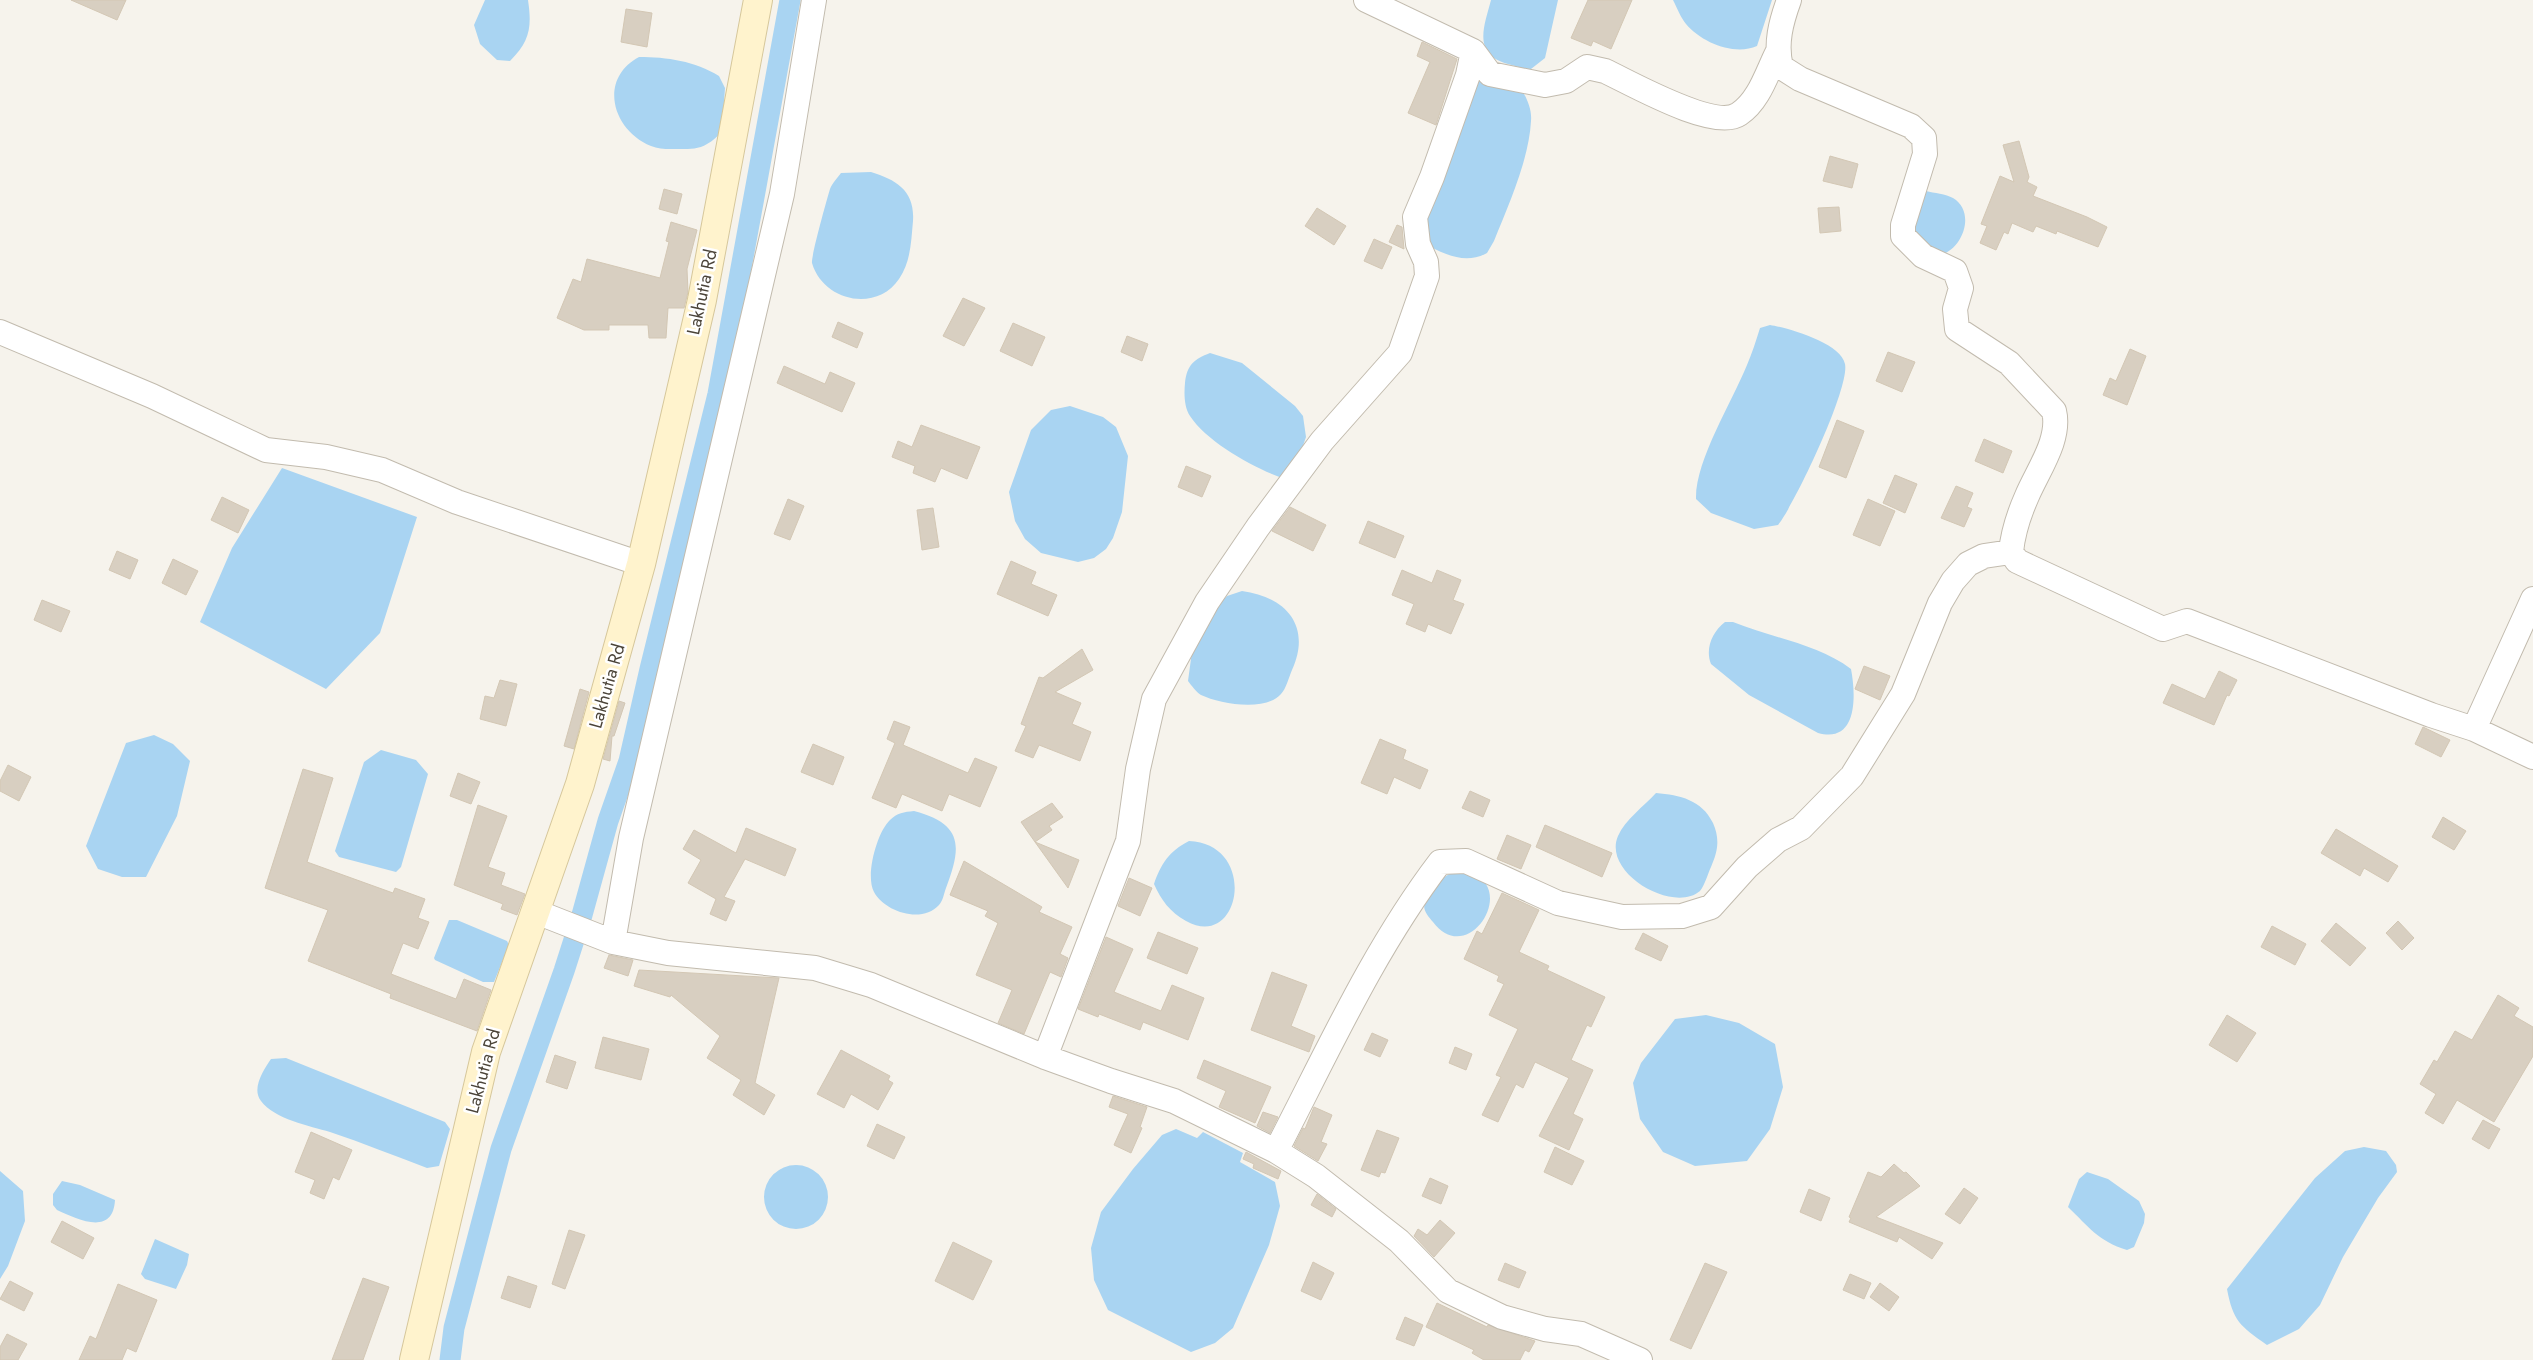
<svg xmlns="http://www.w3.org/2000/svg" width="2533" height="1360" viewBox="0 0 2533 1360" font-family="Jost,sans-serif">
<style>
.water{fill:#a9d4f2}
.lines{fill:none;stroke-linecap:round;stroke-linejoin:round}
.canal{stroke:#a9d4f2;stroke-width:21}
.building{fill:#d8cfc1;stroke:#d3c7b4}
.street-casing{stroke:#c2bbae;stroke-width:26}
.secondary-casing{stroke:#d6c79b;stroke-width:30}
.street{stroke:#fff;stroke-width:24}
.secondary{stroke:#fff3cd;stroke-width:28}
.labels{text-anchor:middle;stroke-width:5;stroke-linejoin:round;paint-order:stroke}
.street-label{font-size:18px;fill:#4b4439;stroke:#fff}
</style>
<rect width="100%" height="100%" fill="#f6f3ec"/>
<!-- water -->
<path class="water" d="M485,0H528C532,27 530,41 510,61L497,60L480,44L474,25Z
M1491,0H1558L1545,58L1531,69C1523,69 1516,66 1508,64C1472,54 1484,27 1491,0Z
M1673,0H1772L1757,46C1735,56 1702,43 1686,24C1681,18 1677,8 1673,0Z
M639,57C667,57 695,61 719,76L725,88L722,132C717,136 713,141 707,144C699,149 690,149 681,149C671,149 660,150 651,146C612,130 598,79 639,57Z
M1482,80L1523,92C1528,101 1532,111 1531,121C1529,160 1508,206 1494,241L1487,253C1467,264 1448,256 1429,246L1423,209L1471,83Z
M871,172C897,180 915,191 913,221C911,242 911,261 899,279C876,313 823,301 812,263C811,256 827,199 830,189C832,184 837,178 841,173Z
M1926,191C1934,193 1946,194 1953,198C1976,212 1963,247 1943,254L1913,236L1919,198Z
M1770,325C1788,328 1841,343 1845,364C1850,388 1795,504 1778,525L1754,529L1711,513L1696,499C1695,461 1732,402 1747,365C1752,353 1756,341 1760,328Z
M1210,353L1242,363L1295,406L1303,416L1306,437L1297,463L1282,478C1254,468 1207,442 1190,416C1184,407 1184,393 1185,383C1187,365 1194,359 1210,353Z
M1070,406L1103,417L1116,427L1128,456L1122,512L1113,538L1106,549L1094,558L1078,562L1041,553L1025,539L1015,521L1009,492L1031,430L1051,410Z
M282,468L417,517L380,633L326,689L200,622L232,548Z
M1242,591C1286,597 1312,626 1292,670C1289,677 1286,689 1281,694C1265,712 1220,704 1201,695C1196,692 1192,686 1188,681L1193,644L1211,613L1227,596Z
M1725,622H1733C1772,638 1818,644 1851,669C1856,695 1858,744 1818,733L1749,695L1711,664C1705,649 1712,632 1725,622Z
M154,735L173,744L190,761L177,816L146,877H122L98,869L86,846L126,743Z
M381,750L416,760L428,774L401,867L396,872L339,857L335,851L364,762Z
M1656,793C1680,795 1702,800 1713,823C1720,839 1718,851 1711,867C1708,873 1705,885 1700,891C1673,914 1602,873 1618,836C1625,820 1644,806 1656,793Z
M914,811C963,824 962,846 946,888C944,893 943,901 939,905C922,924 885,912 874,892C865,876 877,832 890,820C897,813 904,812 914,811Z
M1189,841C1259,844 1241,952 1186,921C1170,912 1161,900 1154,884C1161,864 1169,851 1189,841Z
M1460,869C1470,872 1479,875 1486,884C1503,911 1462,961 1433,922C1428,916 1422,910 1425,902C1434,883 1442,877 1460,869Z
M449,920H457L507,941L509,945L494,982H483L435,960L434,958Z
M1706,1015L1739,1023L1775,1044L1783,1087L1770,1129L1747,1161L1695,1166L1663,1152L1640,1119L1633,1083L1641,1063L1675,1019Z
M286,1058L445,1122L450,1129L439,1166L427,1168C395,1156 363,1143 330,1132C310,1126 274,1119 261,1101C251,1089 264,1069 271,1059Z
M1176,1129L1197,1138L1203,1132L1243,1153L1240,1162L1275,1182L1280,1206L1269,1245L1233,1328L1215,1343L1191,1352L1108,1310L1094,1280L1091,1248L1101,1212L1133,1169L1162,1135Z
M2364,1147L2386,1151L2396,1165L2397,1172L2378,1198L2343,1257L2320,1305L2299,1329L2267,1345C2240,1326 2233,1321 2227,1289L2315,1178L2345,1151Z
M764 1197a32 32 0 1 1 64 0a32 32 0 1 1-64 0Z
M0,1171L23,1191L25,1221L8,1266L0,1279Z
M2087,1172L2108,1179L2139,1201L2145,1214L2144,1223L2134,1247L2127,1250C2098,1241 2089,1227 2068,1207L2079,1179Z
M62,1181L80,1185L115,1200C113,1237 77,1219 57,1210L53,1205V1194Z
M155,1239L189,1254L187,1265L176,1289L145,1279L141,1274Z"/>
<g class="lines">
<!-- canal -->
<path class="canal" d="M450,1360L454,1328L501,1149L564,971L582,915L608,821L629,761L650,669L718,394L790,0"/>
</g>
<!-- building -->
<path class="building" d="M71,0H126L117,20Z
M1588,0H1632L1611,49L1593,41L1591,46L1571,38Z
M626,9L652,13L647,47L621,42Z
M1422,42L1457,59L1436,125L1408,113L1430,62L1417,56Z
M2019,141L2029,177L2027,182L2037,187L2033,196L2087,217L2107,227L2098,247L2057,231L2056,234L2036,226L2033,232L2012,223L2008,234L2004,232L1996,250L1980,243L1987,226L1981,224L2000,176L2014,182L2003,145Z
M1830,156L1858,164L1852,188L1823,181Z
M664,189L682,194L677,214L659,209Z
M1839,207L1841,231L1820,233L1818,208Z
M1317,208L1346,226L1334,245L1305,226Z
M671,222L697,230L687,269L688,292L684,308H668L666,338H649L648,325H609V330H584L557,318L573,279L581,282L587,259L660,278L669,242L666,241Z
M1397,225L1402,227L1404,249L1389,242Z
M1374,239L1392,247L1382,269L1364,261Z
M963,298L985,308L964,346L943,336Z
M838,322L863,333L857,348L832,337Z
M1013,323L1045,337L1032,366L1000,351Z
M1127,336L1148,344L1142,361L1121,352Z
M2130,349L2146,356L2127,405L2103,395L2110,378L2116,381Z
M1888,352L1915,362L1902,392L1876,381Z
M784,366L825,384L830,372L855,383L842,412L777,383Z
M1837,420L1864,431L1846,478L1819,467Z
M921,425L980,447L967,479L941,468L935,482L913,473L915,466L892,457L898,441L912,447Z
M1984,439L2012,451L2003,473L1975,461Z
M1186,466L1211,476L1202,497L1178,487Z
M1895,475L1917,484L1905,513L1883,503Z
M1956,486L1973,493L1967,507L1972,509L1964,527L1941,518Z
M222,497L249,510L238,533L211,520Z
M788,499L804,506L790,540L774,534Z
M1868,499L1895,511L1880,546L1853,535Z
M1290,507L1326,525L1313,551L1272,531Z
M933,508L939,547L922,550L917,510Z
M1368,521L1404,536L1395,558L1359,543Z
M117,551L138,560L130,579L109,570Z
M173,559L198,571L186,595L162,583Z
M1011,561L1036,572L1031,584L1057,595L1048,616L997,594Z
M1402,570L1432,583L1437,570L1461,580L1453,600L1464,604L1451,634L1428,624L1425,632L1406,624L1414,604L1392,595Z
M42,600L70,611L61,632L34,620Z
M1082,649L1093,670L1055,692L1081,703L1072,724L1091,732L1080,761L1039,745L1033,758L1015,751L1026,726L1021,724L1039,677L1043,678Z
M1864,666L1890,676L1880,700L1855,689Z
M2219,671L2237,680L2229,696L2227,695L2214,725L2163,703L2172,684L2205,699Z
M500,680L517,684L506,726L480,719L485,696L494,698Z
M580,689L589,692L574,749L564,746Z
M619,701L625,703L614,736H612L610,761L603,759Z
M894,721L910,727L903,745L968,773L975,758L997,767L980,807L949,794L942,811L902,794L896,808L872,798L895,743L887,739Z
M2423,727L2450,740L2441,757L2415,744Z
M1380,739L1406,750L1403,759L1428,770L1420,789L1394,777L1387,794L1361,783Z
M813,744L844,757L833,785L801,772Z
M8,765L31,777L19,801L0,791V781Z
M303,769L333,778L307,862L393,893L395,888L425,899L418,918L429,922L418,949L403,943L391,974L456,999L464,979L491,990L477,1031L390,998L391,994L308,961L328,910L265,888Z
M458,773L480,782L471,804L450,796Z
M1470,791L1490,800L1483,817L1462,808Z
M1052,803L1063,817L1049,826L1052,830L1035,842L1021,822Z
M478,805L507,816L488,867L505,873L501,885L525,894L517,915L501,909L503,904L454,885Z
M2443,817L2466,831L2454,850L2432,837Z
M1545,825L1612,853L1602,877L1536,847Z
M746,828L796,849L785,876L745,859L724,897L735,901L726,921L710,914L716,899L688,883L701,860L683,849L694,830L736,853Z
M2336,829L2398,866L2388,882L2364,868L2360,876L2321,853Z
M1507,835L1531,845L1521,869L1497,859Z
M1035,842L1079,860L1068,888Z
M964,861L1042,907L1039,912L1072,927L1060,954L1068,958L1061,977L1050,972L1024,1034L998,1023L1012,990L976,975L998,923L985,916L988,911L950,895Z
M1129,878L1152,888L1140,916L1118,906Z
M1502,893L1539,910L1519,952L1549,966L1547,970L1605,997L1591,1027L1587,1025L1571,1060L1593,1070L1573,1114L1583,1119L1569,1150L1539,1136L1569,1078L1535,1062L1523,1088L1516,1084L1498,1122L1482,1115L1501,1077L1496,1075L1518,1029L1489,1015L1504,984L1497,981L1499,976L1464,959L1477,931L1482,934Z
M2398,921L2414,938L2402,950L2386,933Z
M2336,923L2366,948L2350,966L2321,941Z
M2272,926L2306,944L2295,965L2261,947Z
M1158,932L1198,948L1187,974L1147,958Z
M1643,933L1668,946L1661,961L1635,949Z
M1106,937L1133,949L1114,992L1161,1011L1172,985L1204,998L1188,1040L1143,1022L1140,1030L1099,1014L1098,1017L1078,1009Z
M609,955L633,960L628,976L604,968Z
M639,970L779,978L755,1083L775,1095L764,1115L733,1095L741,1080L707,1058L720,1036L671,995L670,997L634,986Z
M1272,972L1307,985L1291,1026L1315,1036L1309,1052L1251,1030Z
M2498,995L2519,1008L2514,1016L2533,1027V1056L2494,1122L2457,1100L2443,1124L2425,1113L2436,1094L2420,1084L2434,1060L2437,1062L2455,1031L2472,1040Z
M2227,1015L2256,1033L2237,1062L2209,1045Z
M1372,1033L1388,1040L1380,1057L1364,1050Z
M603,1037L649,1049L641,1080L595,1068Z
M1455,1047L1472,1054L1466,1070L1449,1063Z
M841,1050L890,1076L888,1080L893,1083L878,1110L851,1094L844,1108L817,1094Z
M555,1055L576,1062L567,1089L546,1082Z
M1204,1060L1271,1087L1255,1123L1219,1107L1226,1091L1197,1078Z
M1113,1096L1147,1107L1140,1127L1142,1128L1131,1153L1114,1145L1128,1114L1109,1107Z
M1314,1107L1332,1115L1321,1142L1327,1144L1318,1161L1294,1146L1303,1128L1305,1129Z
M1263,1112L1278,1117L1270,1133L1257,1126Z
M2483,1120L2500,1129L2489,1149L2472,1139Z
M877,1124L905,1137L894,1159L867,1146Z
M1377,1130L1399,1138L1385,1173L1381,1172L1379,1177L1361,1170Z
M311,1132L352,1150L339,1180L333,1177L324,1199L310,1193L315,1180L295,1172Z
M1555,1147L1584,1161L1572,1185L1544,1172Z
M1246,1152L1281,1171L1278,1179L1253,1168L1254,1164L1243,1159Z
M1894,1164L1904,1173L1906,1172L1920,1186L1876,1217L1943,1243L1932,1259L1899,1237L1897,1242L1849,1222L1851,1218L1849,1217L1868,1172L1881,1177Z
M1430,1178L1448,1186L1441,1204L1422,1196Z
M1964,1188L1978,1198L1960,1224L1945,1214Z
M1809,1189L1830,1198L1821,1221L1800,1212Z
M1317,1194L1336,1209L1332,1217L1311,1205Z
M1440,1220L1455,1233L1434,1257L1414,1236L1418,1229L1427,1235Z
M62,1221L94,1238L83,1259L51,1242Z
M569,1230L585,1235L565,1289L552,1284Z
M953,1242L992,1261L973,1300L935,1281Z
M1313,1262L1334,1273L1321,1300L1301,1291Z
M1505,1263L1526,1272L1519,1288L1498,1280Z
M1705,1263L1727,1272L1691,1349L1670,1340Z
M1850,1274L1871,1283L1864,1299L1843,1290Z
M508,1276L537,1286L530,1308L501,1298Z
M363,1278L389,1287L363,1360H332Z
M10,1281L33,1293L24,1311L0,1299Z
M1880,1283L1899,1297L1889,1311L1870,1297Z
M118,1284L157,1300L136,1352L127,1348L122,1360H79L90,1336L96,1339Z
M1437,1303L1487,1327L1488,1325L1535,1341L1529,1352L1525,1350L1520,1360H1484L1472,1353L1474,1350L1426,1327Z
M1405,1317L1423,1325L1414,1346L1396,1339Z
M7,1334L27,1344L18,1360H0V1347Z"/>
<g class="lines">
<defs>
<path id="street" d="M1789,0C1781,22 1775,44 1781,67L1800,79L1911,126L1924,138L1925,154L1903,225V236L1923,256L1955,271L1961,288L1955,309L1957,329L2009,363L2054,411C2061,439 2038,470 2027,496C2019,514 2013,532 2011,552L2017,561L2163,629L2187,621L2431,715L2474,729L2533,757
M1473,51L1490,74L1545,85L1566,81L1587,67L1605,71C1631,83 1714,131 1739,114C1759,101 1767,73 1777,53
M0,332L152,396L266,450L326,457L382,470L457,502L641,564
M2474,729L2533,599
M534,911L613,942L668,953L815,968L871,985L1045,1057L1111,1081L1174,1101L1276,1151L1316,1176L1399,1241L1448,1291L1502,1317L1545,1329L1581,1334L1640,1360
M613,942L631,838L782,194L814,0
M1045,1057L1128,841L1138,769L1154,699L1207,602L1258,527L1322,441L1400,353L1427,276L1426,262L1418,244L1415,217L1432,177L1468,75L1473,51L1366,0
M1276,1151C1327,1053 1373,950 1440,862L1466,861L1558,903L1622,917L1682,916L1711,907L1747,867L1778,840L1801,828L1852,776L1903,694L1940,603L1953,581L1968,564L1984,556L2011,552"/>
<path id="secondary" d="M414,1360L486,1052L580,784L641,564L702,300L758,0"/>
</defs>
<!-- street casing -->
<use href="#street" class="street-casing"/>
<!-- secondary casing -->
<use href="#secondary" class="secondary-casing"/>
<!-- street -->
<use href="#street" class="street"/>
<!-- secondary -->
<use href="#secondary" class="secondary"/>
</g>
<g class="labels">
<!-- street labels -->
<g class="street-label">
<text transform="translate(702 292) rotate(-78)" y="6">Lakhutia Rd</text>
<text transform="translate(607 686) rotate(-74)" y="6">Lakhutia Rd</text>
<text transform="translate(483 1071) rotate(-75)" y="6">Lakhutia Rd</text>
</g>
</g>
</svg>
